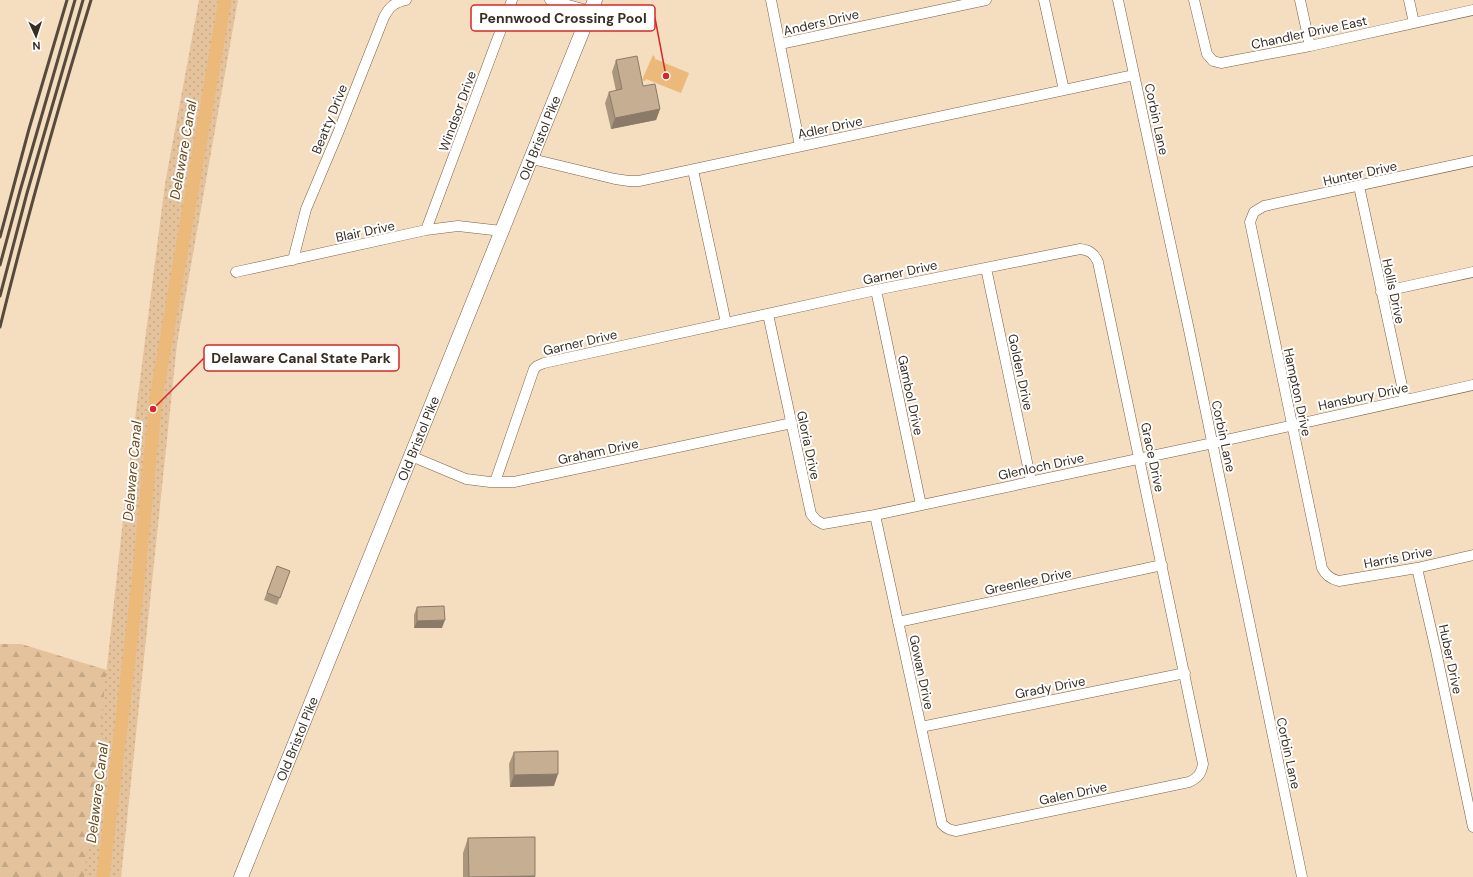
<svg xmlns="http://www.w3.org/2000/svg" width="1473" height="877" viewBox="0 0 1473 877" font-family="'DM Sans',sans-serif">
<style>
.forest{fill:url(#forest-firs)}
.park{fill:url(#park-dots)}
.water{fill:#ebb97a}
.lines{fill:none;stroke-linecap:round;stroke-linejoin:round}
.canal{stroke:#ebb97a;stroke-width:13}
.street-casing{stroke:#776248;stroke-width:11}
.secondary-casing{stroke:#776248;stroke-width:15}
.street{stroke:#fff;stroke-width:10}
.secondary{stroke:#fff;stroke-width:14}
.rail{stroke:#564a3c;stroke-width:3}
.wall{fill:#aa967e}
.shaded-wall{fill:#8b7a67}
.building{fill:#c6ae93;stroke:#8b7a67}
.labels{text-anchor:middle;stroke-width:4;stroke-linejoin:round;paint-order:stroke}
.street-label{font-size:13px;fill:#372d22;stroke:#fff}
.water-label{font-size:14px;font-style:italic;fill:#6a4819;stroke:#fff}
.leader{fill:none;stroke:#d62828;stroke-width:1.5}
.callout-dot{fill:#d62828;stroke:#fff;stroke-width:1.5}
.callout{fill:#fff;stroke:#d62828;stroke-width:1.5}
.callout-label{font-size:14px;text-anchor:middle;font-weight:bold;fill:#372d22}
</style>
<defs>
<pattern id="forest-firs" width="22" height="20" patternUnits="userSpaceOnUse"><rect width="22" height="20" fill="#e4c29b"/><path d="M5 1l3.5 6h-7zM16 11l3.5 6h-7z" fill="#c4a785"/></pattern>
<pattern id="park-dots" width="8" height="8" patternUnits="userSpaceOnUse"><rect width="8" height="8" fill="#e4c29b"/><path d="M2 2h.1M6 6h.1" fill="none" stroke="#c4a785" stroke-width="1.8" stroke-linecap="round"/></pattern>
</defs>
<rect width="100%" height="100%" fill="#f5ddc0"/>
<!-- forest -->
<path class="forest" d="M0,644H21L110,671L87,877H0Z"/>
<!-- park -->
<path class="park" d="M199,0H238L177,344L121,877H84L128,474L165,184Z"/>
<!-- water -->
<path class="water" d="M653,55L655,57V59L689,73L681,93L646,79L645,81L642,80Z"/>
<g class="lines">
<!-- canal -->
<path class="canal" d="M103,877L137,592L156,398L225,0"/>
<defs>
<path id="street" d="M550,0L590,11
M771,0L800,146
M1044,0L1064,90
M1118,0L1189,330L1302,877
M1194,0L1207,54L1213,61L1221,63L1310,46L1473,10
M1300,0L1310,46
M1409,0L1414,23
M780,44L986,0
M532,159L615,179L629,181H639L1134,75
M1473,161L1264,206L1254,212L1250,222L1322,568C1326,576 1331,579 1339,581L1417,568L1473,555
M693,170L726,323
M1359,186L1405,400
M426,230L512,0
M293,260L306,209L338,133L384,17C390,6 394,3 406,0
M986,268L1031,481
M236,272L426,230L458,226L502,231
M876,290L921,505
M1381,292L1473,272
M768,314L811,514L816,520L823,524L875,515L1213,443L1473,385
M411,456L466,479L490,482H514L792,423
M495,482L534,369L537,366L544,363L876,290L1080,249C1089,250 1094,253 1098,262L1203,764C1201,774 1198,778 1189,782L956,831C950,830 947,829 942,824L875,515
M1417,568L1436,651L1473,827
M898,622L1162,565
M921,727L1185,673"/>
<g id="secondary">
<path id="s1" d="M241,877L595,0"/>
</g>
</defs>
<!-- street casing -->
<use href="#street" class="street-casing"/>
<!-- secondary casing -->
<use href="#secondary" class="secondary-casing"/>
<!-- street -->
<use href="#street" class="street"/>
<!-- secondary -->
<use href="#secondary" class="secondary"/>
<!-- rail -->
<path class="rail" d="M0,237L29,129L67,0
M0,265L20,191L75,0
M0,296L27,193L83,0
M0,327C27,217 58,108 91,0"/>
</g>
<!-- wall -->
<path class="wall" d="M616,60L643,86L660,109L656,120L611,129L605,103L609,92L616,91L612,72Z
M277,566L290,571L277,605L264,600Z
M417,607L442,628H414V615Z
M514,752L554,786L510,787L509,764Z
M468,838L535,877H463V853Z"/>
<!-- shaded-wall -->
<path class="shaded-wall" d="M660,109L656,120L611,129L615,118Z
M445,620L442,628H414L417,621Z
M558,774L554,786L510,787L514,775Z
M535,876V877H469Z"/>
<!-- building -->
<path class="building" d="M637,56L643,86L655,84L660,109L615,118L609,92L622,89L616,60Z
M277,566L290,571L280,598L267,593Z
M444,606L445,620L417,621V607Z
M558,751V774L514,775V752Z
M535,837V876L469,877L468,838Z"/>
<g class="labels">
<!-- street labels -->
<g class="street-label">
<text transform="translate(821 22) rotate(-13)" y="5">Anders Drive</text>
<text transform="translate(1309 32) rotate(-12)" y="5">Chandler Drive East</text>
<text transform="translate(457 111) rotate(-70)" y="5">Windsor Drive</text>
<text transform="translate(329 119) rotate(-68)" y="5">Beatty Drive</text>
<text transform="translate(1157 119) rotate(78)" y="5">Corbin Lane</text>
<text transform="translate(830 127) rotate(-12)" y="5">Adler Drive</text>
<text dy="5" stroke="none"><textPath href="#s1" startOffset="797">Old Bristol Pike</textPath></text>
<text transform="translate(1360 173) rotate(-12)" y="5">Hunter Drive</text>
<text transform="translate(365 231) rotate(-12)" y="5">Blair Drive</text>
<text transform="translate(900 272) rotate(-12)" y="5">Garner Drive</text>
<text transform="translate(1394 291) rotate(78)" y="5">Hollis Drive</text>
<text transform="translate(580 342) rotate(-13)" y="5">Garner Drive</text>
<text transform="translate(1021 372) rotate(78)" y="5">Golden Drive</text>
<text transform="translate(1298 392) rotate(78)" y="5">Hampton Drive</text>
<text transform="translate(911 395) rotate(78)" y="5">Gambol Drive</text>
<text transform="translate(1363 396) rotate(-12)" y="5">Hansbury Drive</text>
<text transform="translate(1224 436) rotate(78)" y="5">Corbin Lane</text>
<text dy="5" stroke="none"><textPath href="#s1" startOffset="473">Old Bristol Pike</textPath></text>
<text transform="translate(809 445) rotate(78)" y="5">Gloria Drive</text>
<text transform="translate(598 451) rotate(-12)" y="5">Graham Drive</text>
<text transform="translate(1153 457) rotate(78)" y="5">Grace Drive</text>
<text transform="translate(1041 466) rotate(-12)" y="5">Glenloch Drive</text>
<text transform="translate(1398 557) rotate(-11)" y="5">Harris Drive</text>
<text transform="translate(1028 581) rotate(-12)" y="5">Greenlee Drive</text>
<text transform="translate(1451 659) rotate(78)" y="5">Huber Drive</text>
<text transform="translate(922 672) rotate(78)" y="5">Gowan Drive</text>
<text transform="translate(1050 687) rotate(-11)" y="5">Grady Drive</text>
<text dy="5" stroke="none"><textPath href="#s1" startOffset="149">Old Bristol Pike</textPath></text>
<text transform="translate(1289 753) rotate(78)" y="5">Corbin Lane</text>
<text transform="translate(1073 793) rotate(-12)" y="5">Galen Drive</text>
</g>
<!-- water labels -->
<g class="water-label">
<text transform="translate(183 150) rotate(-80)" y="5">Delaware Canal</text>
<text transform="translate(132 471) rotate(-85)" y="5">Delaware Canal</text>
<text transform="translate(97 793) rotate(-83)" y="5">Delaware Canal</text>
</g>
</g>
<!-- callouts -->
<path class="leader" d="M666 76L655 18M153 409L204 358"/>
<g class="callout-dot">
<circle cx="666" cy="76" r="4"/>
<circle cx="153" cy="409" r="4"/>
</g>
<g class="callout">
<rect x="471" y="5" width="184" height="26" rx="4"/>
<rect x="204" y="345" width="195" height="26" rx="4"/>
</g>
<g class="callout-label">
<text x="563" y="23">Pennwood Crossing Pool</text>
<text x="301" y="363">Delaware Canal State Park</text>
</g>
<!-- north arrow -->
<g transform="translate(36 36) rotate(177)" stroke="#ffffff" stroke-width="3" paint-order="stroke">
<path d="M0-3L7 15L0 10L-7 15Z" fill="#372d22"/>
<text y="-6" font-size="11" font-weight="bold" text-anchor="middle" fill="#372d22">N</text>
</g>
</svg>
